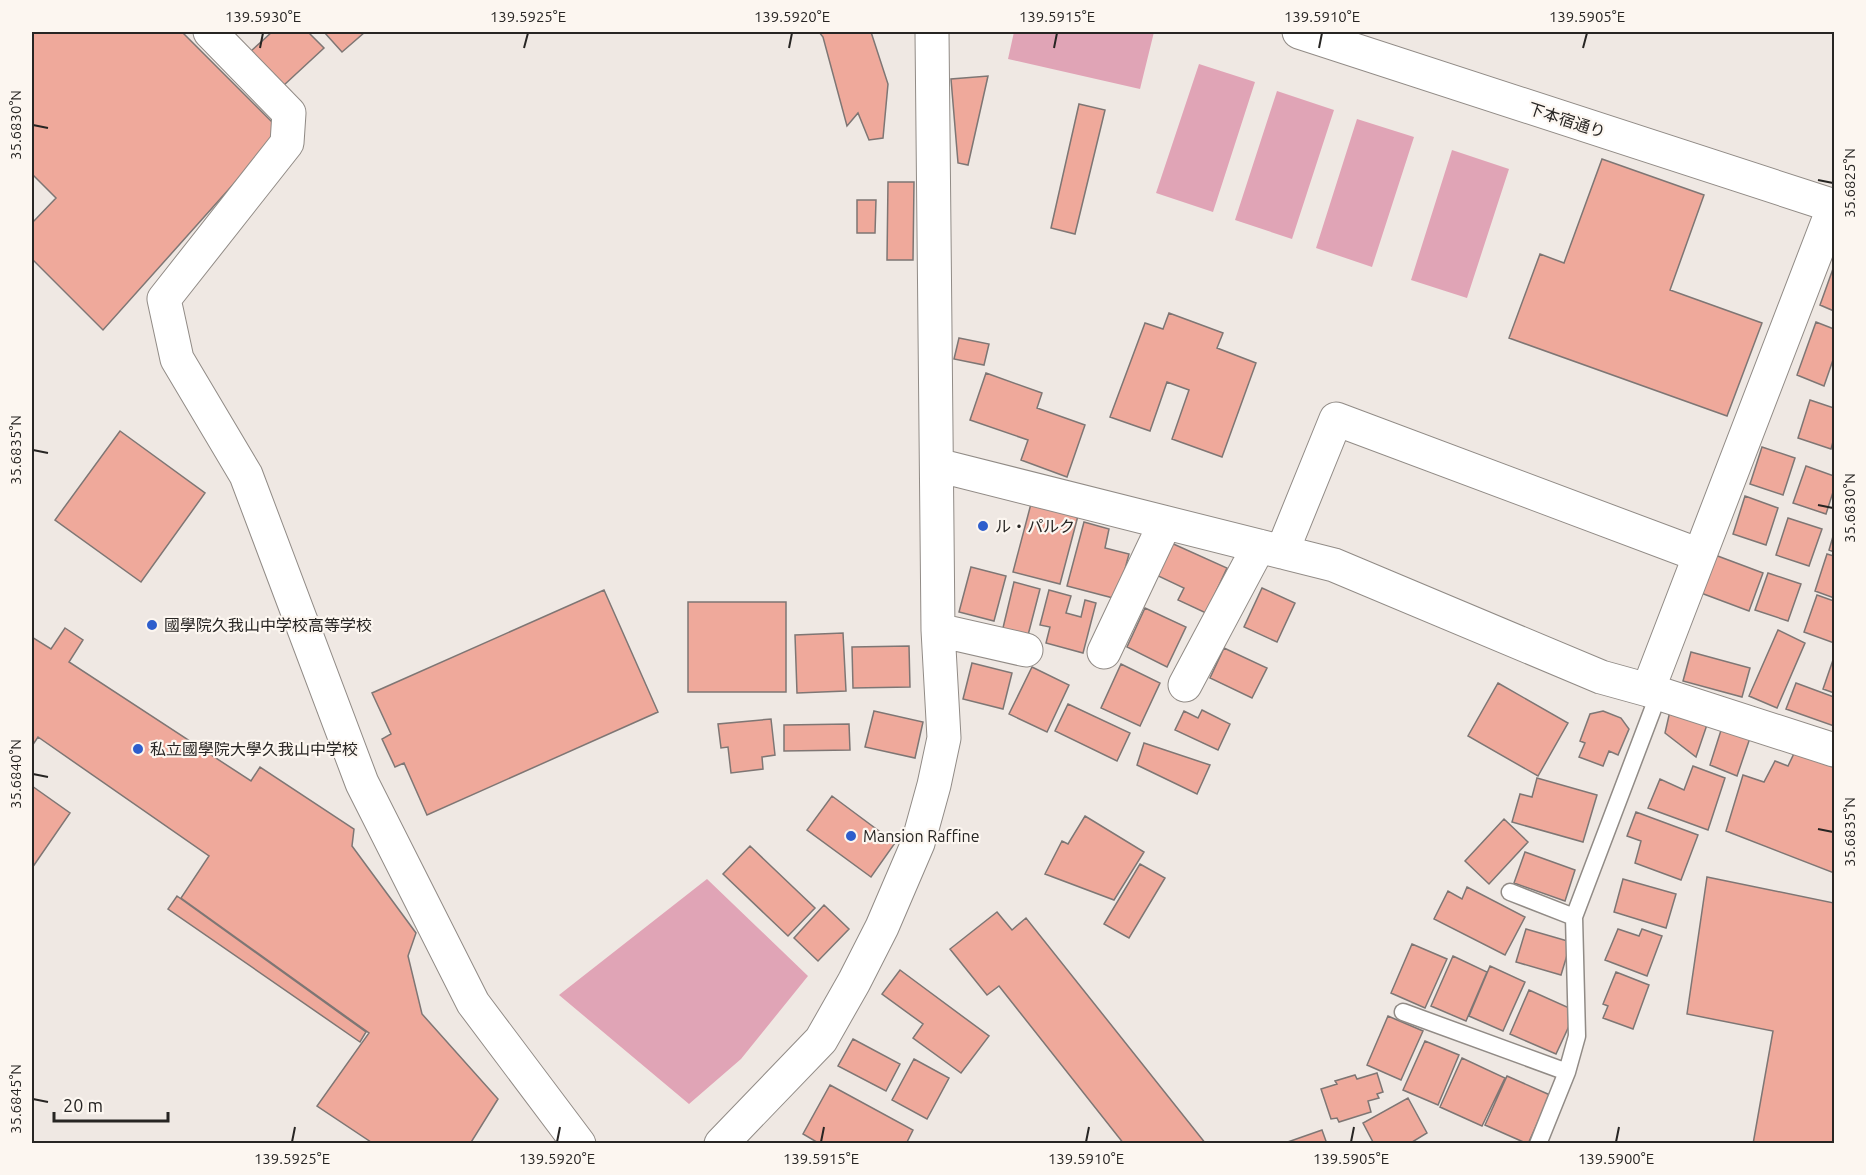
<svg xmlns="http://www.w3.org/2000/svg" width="1866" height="1175" viewBox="0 0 1866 1175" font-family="Ubuntu,'Noto Sans JP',sans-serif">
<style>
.green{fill:#e0a4b6}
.building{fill:#efa99b;stroke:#7e7674;stroke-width:1.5}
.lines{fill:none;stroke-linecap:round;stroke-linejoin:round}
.service-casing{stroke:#918b86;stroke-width:19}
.minor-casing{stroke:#918b86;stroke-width:35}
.tertiary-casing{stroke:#918b86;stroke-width:35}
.service{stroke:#fff;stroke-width:16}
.minor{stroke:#fff;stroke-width:33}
.tertiary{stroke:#fff;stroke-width:33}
.ticks{fill:none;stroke:#272523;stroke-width:2}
.poi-dot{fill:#2e5ecc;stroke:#fcf6f0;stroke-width:2}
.labels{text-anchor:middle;stroke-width:4.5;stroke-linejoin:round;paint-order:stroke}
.street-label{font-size:16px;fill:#272523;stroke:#fcf6f0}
.poi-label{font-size:16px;fill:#272523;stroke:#fcf6f0;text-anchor:start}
.neatline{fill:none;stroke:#272523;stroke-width:2}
.ticks-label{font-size:15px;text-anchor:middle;fill:#272523}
</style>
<rect width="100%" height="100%" fill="#efe8e3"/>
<!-- green -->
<path class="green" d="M1014,32H1154L1140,89L1008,59Z
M1199,64L1255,82L1213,212L1156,193Z
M1277,91L1334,110L1292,239L1235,220Z
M1357,119L1414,137L1372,267L1316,248Z
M1452,150L1509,169L1467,298L1411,280Z
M707,879L808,976L741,1059L689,1104L559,995Z"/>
<!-- building -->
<path class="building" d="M32,32H182L281,131L103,330L32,259V223L56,198L32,174Z
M272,32H308L324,48L283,86L251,51Z
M324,32H365L342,52Z
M819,32H871L888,84L883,138L869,140L858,113L847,126L823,37Z
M988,76L968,165L958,163L951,79Z
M1079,104L1105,110L1075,234L1051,228Z
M1602,159L1704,195L1670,290L1762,323L1727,416L1509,338L1540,254L1564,263Z
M888,182H914L913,260H887Z
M857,200H876L875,233H857Z
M1834,266V311L1820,305Z
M1169,313L1223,333L1217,348L1256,363L1222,457L1172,439L1189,390L1167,382L1150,431L1110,417L1145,323L1163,329Z
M1816,322L1834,329V357L1824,386L1797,375Z
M959,338L989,344L984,365L954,359Z
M986,373L1042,393L1037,408L1085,425L1067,477L1021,460L1028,440L970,420Z
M1810,400L1834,408V438L1831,449L1798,438Z
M120,431L205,493L141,582L55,520Z
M1762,447L1795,458L1783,495L1750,484Z
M1806,466L1834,476V489L1826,514L1793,503Z
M1745,496L1778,508L1766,545L1733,534Z
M1032,500L1079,512L1060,584L1013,572Z
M1788,518L1822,529L1809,566L1776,555Z
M1084,522L1109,529L1105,548L1129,554L1117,599L1067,586Z
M1834,533V552L1829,550Z
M1169,542L1227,568L1206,613L1178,600L1184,588L1154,574Z
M1827,554L1834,556V598L1815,591Z
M1715,555L1763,573L1749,611L1701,593Z
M971,567L1006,576L994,621L959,612Z
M1768,573L1801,584L1788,621L1755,610Z
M1014,582L1040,589L1027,639L1002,632Z
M1262,588L1295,603L1277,642L1244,627Z
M604,590L658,712L427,815L404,763L395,767L382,739L391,734L372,693Z
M1049,590L1071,596L1066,613L1081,617L1085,600L1096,603L1083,653L1046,643L1050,627L1040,625Z
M1817,595L1834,601V643L1804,632Z
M688,602H786V692H688Z
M1145,608L1186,627L1167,667L1127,647Z
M65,628L83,640L69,662L251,781L260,767L354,829L352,846L416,933L408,956L422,1014L498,1099L470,1144H374L317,1106L369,1033L181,898L209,856L38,737L32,746V637L51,649Z
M1778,630L1805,643L1777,708L1749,696Z
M843,633L846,691L797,693L795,635Z
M909,646L910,687L853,688L852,647Z
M1224,648L1267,668L1252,698L1210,678Z
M1691,652L1750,668L1742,697L1683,681Z
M1834,657V693L1823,689Z
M972,663L1012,673L1003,709L963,699Z
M1121,664L1160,683L1140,726L1101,708Z
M1032,667L1069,685L1047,732L1009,714Z
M1498,683L1568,723L1538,776L1468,736Z
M1796,683L1834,697V726L1786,709Z
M1068,704L1130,733L1117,761L1055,731Z
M1202,710L1230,724L1218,750L1175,730L1184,711L1198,718Z
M874,711L923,722L915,758L865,747Z
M1603,711L1621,718L1629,729L1618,755L1609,751L1603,766L1579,757L1585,743L1580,741L1590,714Z
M1670,711L1711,713L1696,757L1665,733Z
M771,719L775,755L762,757L763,769L731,773L728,747L721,748L718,724Z
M849,724L850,750L784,751V725Z
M1723,724L1751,735L1737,776L1710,765Z
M1144,743L1210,765L1197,794L1137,765Z
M1799,743L1834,751V873L1726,831L1743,775L1764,782L1775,761L1788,766Z
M1693,766L1725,778L1708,830L1648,808L1660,779L1684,790Z
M1537,778L1597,795L1583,842L1512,822L1520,794L1532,797Z
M32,786L70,813L32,868Z
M832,796L895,843L871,877L807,830Z
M1636,812L1698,835L1681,880L1635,863L1641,841L1627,836Z
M1085,816L1144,852L1114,900L1045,874L1062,841L1068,844Z
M1504,819L1528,842L1489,884L1465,861Z
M750,846L815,908L788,936L723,874Z
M1525,852L1575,870L1565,901L1514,883Z
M1140,864L1165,878L1129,938L1104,924Z
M1707,877L1834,903V1144H1753L1773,1031L1687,1014Z
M1623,879L1676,894L1666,928L1614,912Z
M1467,887L1525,917L1505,955L1434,919L1448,891L1462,899Z
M177,896L366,1032L360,1042L168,909Z
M824,905L849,929L818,961L794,938Z
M997,912L1012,930L1026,918L1206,1144H1124L999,986L987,995L950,949Z
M1526,929L1571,942L1561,975L1516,962Z
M1618,929L1639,936L1642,929L1662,936L1647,976L1605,960Z
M1412,944L1447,959L1425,1008L1391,993Z
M1453,956L1487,972L1466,1021L1431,1006Z
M1490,966L1525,982L1503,1031L1469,1016Z
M900,970L989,1036L961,1073L913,1038L923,1024L882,994Z
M1616,972L1649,985L1633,1029L1603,1018L1608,1006L1603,1004Z
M1529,990L1576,1011L1556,1054L1510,1034Z
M1388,1016L1423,1031L1401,1080L1367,1065Z
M853,1039L900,1064L886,1091L838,1066Z
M1425,1041L1459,1055L1438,1105L1403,1090Z
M1462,1058L1505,1078L1482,1126L1440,1107Z
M914,1059L949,1078L927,1119L892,1100Z
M1377,1073L1383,1092L1377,1094L1379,1098L1368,1101L1371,1112L1339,1122L1337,1118L1331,1119L1321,1089L1337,1084L1335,1081L1355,1075L1357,1079Z
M1507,1076L1550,1095L1528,1144L1485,1125Z
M830,1085L913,1130L906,1144H820L803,1134Z
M1408,1098L1427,1133L1409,1144H1374L1363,1123Z
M1322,1130L1327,1144H1282Z"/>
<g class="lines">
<defs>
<path id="service" d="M1510,892L1574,917
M1403,1012L1567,1072
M1538,1144L1567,1072L1577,1036L1574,917L1659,693"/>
<path id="minor" d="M210,32L289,113L287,143L164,299L177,359L246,475L362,783L473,1003L579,1144
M937,465L1334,565L1601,677L1648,690L1834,750
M1282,552L1336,419L1699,555
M938,630L1026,650
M1104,652L1165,523
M1185,685L1259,546
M1648,690L1834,206
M721,1144L821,1040L854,982L882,927L918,843L934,785L944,738L938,630L932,32"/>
<path id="tertiary" d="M1299,32L1834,206"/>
</defs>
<!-- service casing -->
<use href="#service" class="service-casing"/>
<!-- minor casing -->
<use href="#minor" class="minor-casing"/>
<!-- tertiary casing -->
<use href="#tertiary" class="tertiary-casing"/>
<!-- service -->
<use href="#service" class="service"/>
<!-- minor -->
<use href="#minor" class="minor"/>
<!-- tertiary -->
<use href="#tertiary" class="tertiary"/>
</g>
<!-- ticks -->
<path class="ticks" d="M260,48L263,33M524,48L528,33M789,48L792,33M1054,48L1057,33M1319,48L1322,33M1583,48L1587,33M33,125L48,128M1818,180L1833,183M33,450L48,453M1818,505L1833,508M33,774L48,777M1818,829L1833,832M33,1099L48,1102M292,1142L295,1127M557,1142L560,1127M821,1142L824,1127M1086,1142L1089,1127M1351,1142L1354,1127M1616,1142L1619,1127"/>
<!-- markers -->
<g class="poi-dot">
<circle cx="983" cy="526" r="6"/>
<circle cx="152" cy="625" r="6"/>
<circle cx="138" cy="749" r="6"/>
<circle cx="851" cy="836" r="6"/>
</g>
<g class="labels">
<!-- street labels -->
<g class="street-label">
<text transform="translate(1567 120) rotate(18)" y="6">下本宿通り</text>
</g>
<!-- poi labels -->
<g class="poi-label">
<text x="995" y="532">ル・パルク</text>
<text x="164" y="631">國學院久我山中学校高等学校</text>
<text x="150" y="755">私立國學院大學久我山中学校</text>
<text x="863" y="842">Mansion Raffine</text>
</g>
</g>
<!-- border -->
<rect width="1866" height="1175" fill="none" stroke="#fcf6f0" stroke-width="66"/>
<!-- scale -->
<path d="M54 1112v9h114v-9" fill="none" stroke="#272523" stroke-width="3"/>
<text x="63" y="1112" font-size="18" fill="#272523" stroke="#fcf6f0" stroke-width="4.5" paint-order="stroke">20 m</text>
<rect x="33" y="33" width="1800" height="1109" class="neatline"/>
<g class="ticks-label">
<text x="263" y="22">139.5930°E</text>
<text x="528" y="22">139.5925°E</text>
<text x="792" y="22">139.5920°E</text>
<text x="1057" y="22">139.5915°E</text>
<text x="1322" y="22">139.5910°E</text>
<text x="1587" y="22">139.5905°E</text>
<text transform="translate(16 125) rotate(-90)" y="5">35.6830°N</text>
<text transform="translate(1850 183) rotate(-90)" y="5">35.6825°N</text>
<text transform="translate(16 450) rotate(-90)" y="5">35.6835°N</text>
<text transform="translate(1850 508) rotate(-90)" y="5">35.6830°N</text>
<text transform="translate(16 774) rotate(-90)" y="5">35.6840°N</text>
<text transform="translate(1850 832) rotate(-90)" y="5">35.6835°N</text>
<text transform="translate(16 1099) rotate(-90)" y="5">35.6845°N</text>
<text x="292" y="1164">139.5925°E</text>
<text x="557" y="1164">139.5920°E</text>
<text x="821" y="1164">139.5915°E</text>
<text x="1086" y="1164">139.5910°E</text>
<text x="1351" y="1164">139.5905°E</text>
<text x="1616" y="1164">139.5900°E</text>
</g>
</svg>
